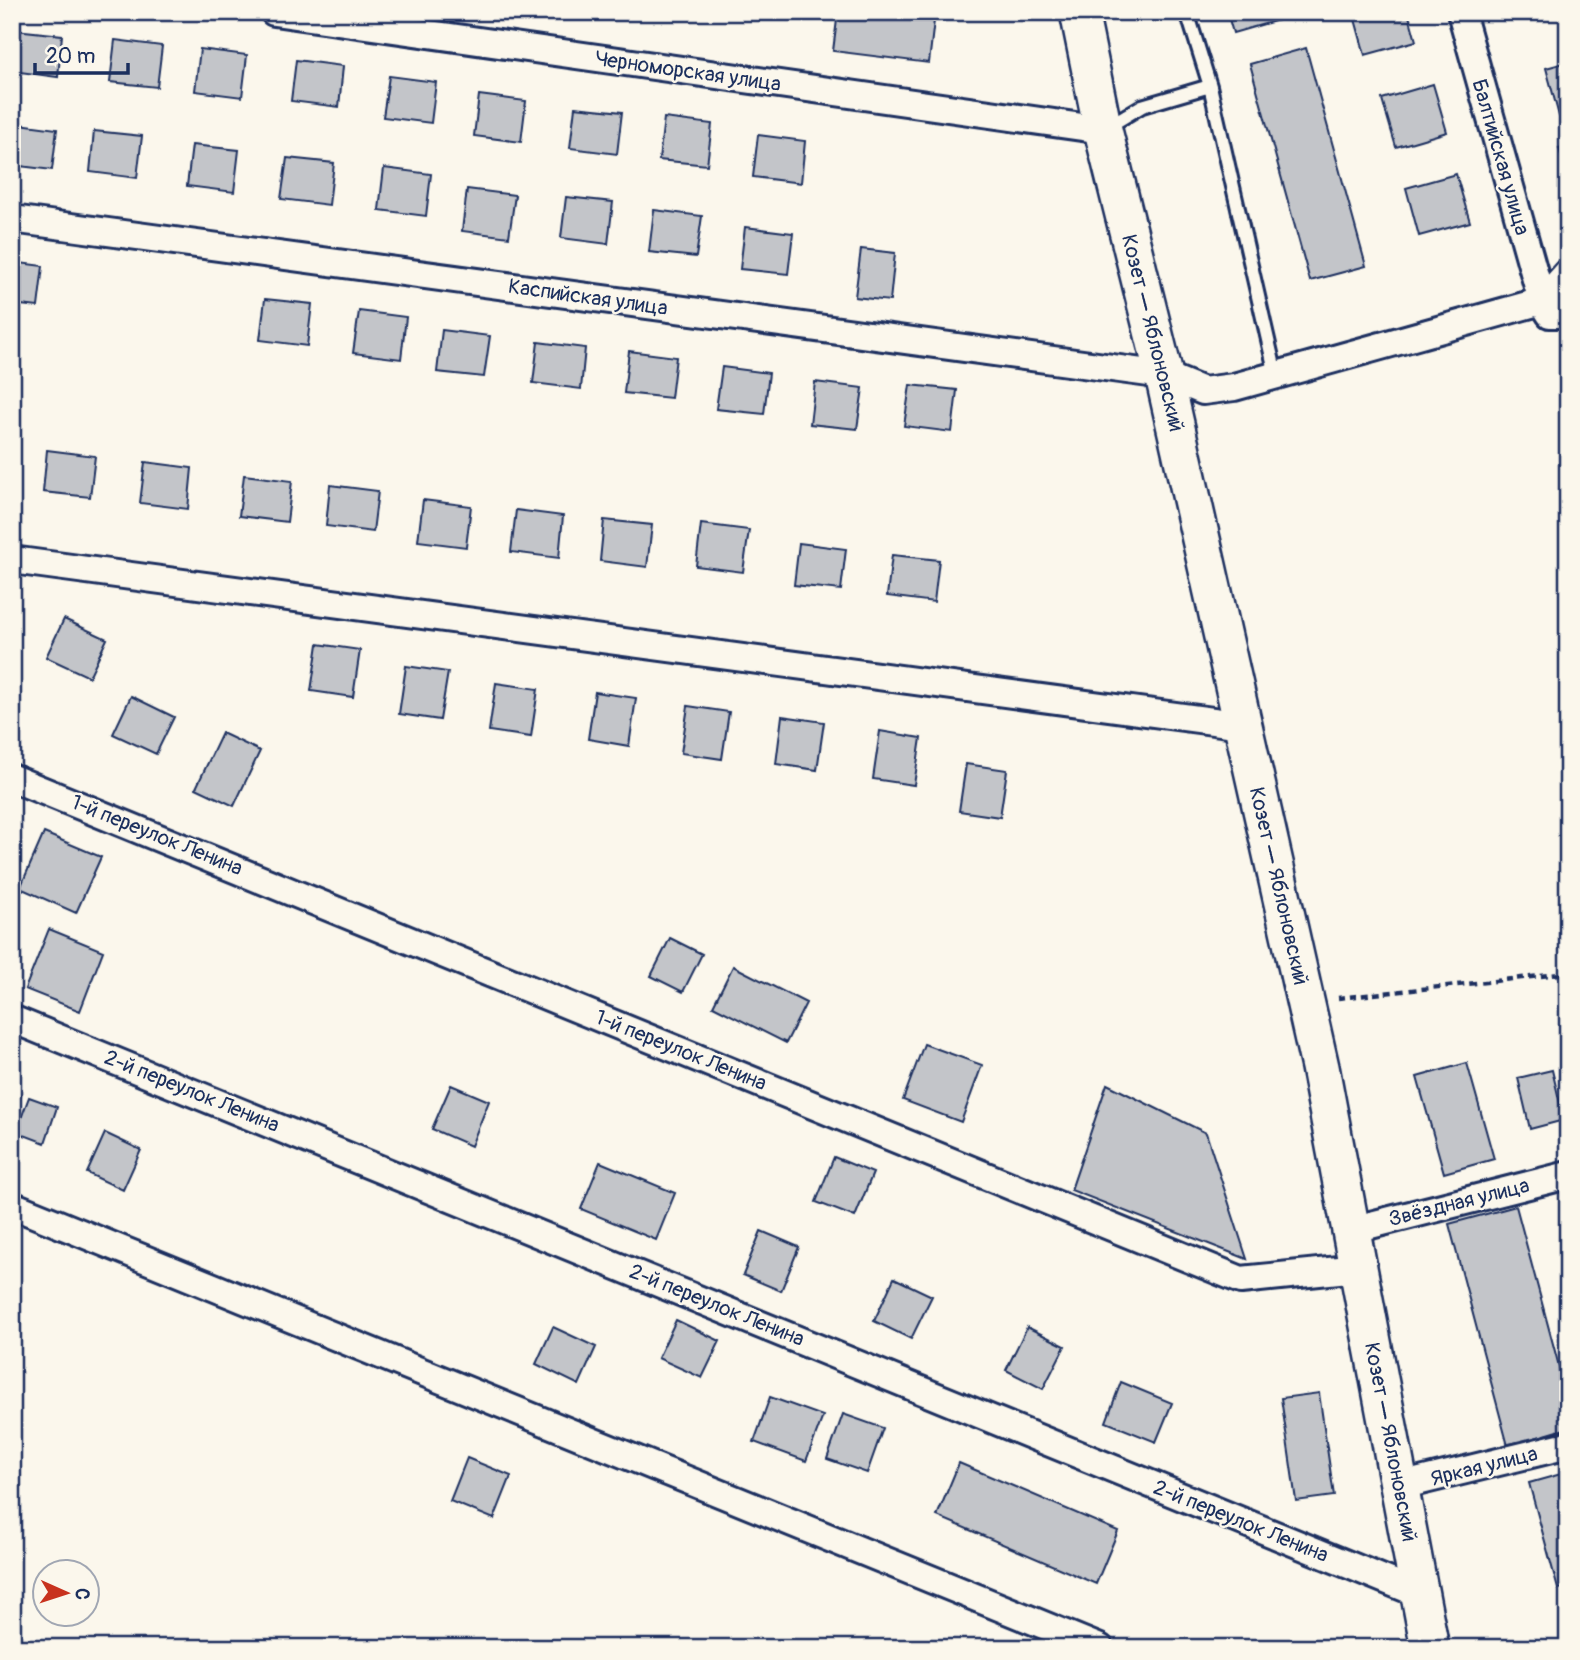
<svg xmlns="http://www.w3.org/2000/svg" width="1580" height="1660" viewBox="0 0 1580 1660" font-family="Pangolin,sans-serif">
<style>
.building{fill:#c3c5c9;stroke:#1b2f5e;stroke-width:2}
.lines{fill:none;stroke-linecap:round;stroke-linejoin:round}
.lane-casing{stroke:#1b2f5e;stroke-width:18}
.street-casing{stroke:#1b2f5e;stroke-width:32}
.secondary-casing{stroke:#1b2f5e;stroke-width:42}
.path{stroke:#1b2f5e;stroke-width:4.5;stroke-dasharray:7 5;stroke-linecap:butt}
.lane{stroke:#fbf7ec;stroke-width:12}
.street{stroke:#fbf7ec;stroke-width:26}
.secondary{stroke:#fbf7ec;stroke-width:37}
.labels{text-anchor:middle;stroke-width:5;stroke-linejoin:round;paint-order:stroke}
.street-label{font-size:21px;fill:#1b2f5e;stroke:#fbf7ec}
</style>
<rect width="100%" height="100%" fill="#fbf7ec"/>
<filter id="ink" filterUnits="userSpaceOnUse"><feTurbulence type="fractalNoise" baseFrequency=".0143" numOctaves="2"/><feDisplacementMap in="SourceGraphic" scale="14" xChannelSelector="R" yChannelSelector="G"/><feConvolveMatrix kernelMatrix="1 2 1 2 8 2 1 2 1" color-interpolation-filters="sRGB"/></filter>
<g filter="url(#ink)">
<!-- building -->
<path class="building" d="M739,12H788L787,20Z
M838,12H935L929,63L833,51Z
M1227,12H1280L1282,19L1233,33Z
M1353,12H1408L1416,41L1365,55Z
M15,30L62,35L58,77L12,71Z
M115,40L162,46L157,87L110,82Z
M1306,48L1366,266L1310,281L1250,64Z
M200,49L247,55L242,97L195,91Z
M296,60L343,66L339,107L291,101Z
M1568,62V114L1559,116L1546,68Z
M389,76L436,82L431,123L383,117Z
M1433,84L1447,132L1396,147L1382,99Z
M479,95L526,101L521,142L474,136Z
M575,107L622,112L617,154L570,148Z
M664,118L712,124L707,165L659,160Z
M12,123L57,129L52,170L12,165Z
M94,131L142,136L137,178L90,172Z
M758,135L805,141L801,183L753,177Z
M192,145L239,150L234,192L187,186Z
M1568,145V181L1559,148Z
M287,158L334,163L329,205L281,199Z
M384,168L431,174L426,216L379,210Z
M1456,174L1470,222L1419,236L1406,188Z
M467,189L515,195L509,237L462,231Z
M566,197L613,202L608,244L561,238Z
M654,210L702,216L696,257L649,252Z
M745,227L793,233L788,274L740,269Z
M861,249L895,253L890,301L855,297Z
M12,262L43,266L38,307L12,304Z
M265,299L312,304L307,346L260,340Z
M359,311L406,317L401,359L353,353Z
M442,330L490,336L484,377L437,372Z
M538,342L585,348L581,389L533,383Z
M629,351L676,357L671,398L624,393Z
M722,367L769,373L764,414L716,409Z
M815,382L863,388L857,429L810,424Z
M910,385L957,390L952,432L904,426Z
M47,450L95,456L90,497L43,492Z
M145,462L192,468L188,509L140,503Z
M244,475L292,481L287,522L239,516Z
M330,485L378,491L373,532L326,526Z
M423,500L471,506L466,547L418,541Z
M516,510L563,516L559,558L511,552Z
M604,520L652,525L647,567L600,561Z
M701,524L749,530L743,572L696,566Z
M799,543L846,549L841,590L794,585Z
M892,555L939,560L934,602L887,596Z
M64,619L107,639L89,677L46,657Z
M318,644L360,650L353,697L311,691Z
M406,666L448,672L440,720L399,714Z
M496,683L538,689L531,737L489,731Z
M595,692L636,698L629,746L588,739Z
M131,696L174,717L156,754L113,734Z
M688,706L729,712L722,759L681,753Z
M782,716L824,722L817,770L776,764Z
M880,731L921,738L914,785L873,779Z
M222,733L260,751L234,806L196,788Z
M966,764L1007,770L1000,817L959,811Z
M44,833L101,857L76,913L20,888Z
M49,929L103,951L80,1011L25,989Z
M670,938L702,954L683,992L651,976Z
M733,966L806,1003L786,1043L713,1006Z
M924,1044L982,1065L961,1122L903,1100Z
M1467,1063L1494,1159L1444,1173L1417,1077Z
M1552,1070L1564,1120L1530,1129L1518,1078Z
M1107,1084L1206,1133L1247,1259L1071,1190Z
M451,1085L489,1101L471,1146L432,1129Z
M12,1091L21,1095L12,1119Z
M29,1097L57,1107L45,1143L16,1132Z
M105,1133L141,1150L123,1190L87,1173Z
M834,1157L873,1173L855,1217L816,1202Z
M600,1162L675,1193L656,1240L581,1209Z
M1516,1206L1568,1400V1428L1508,1446L1449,1224Z
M761,1231L799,1247L781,1291L743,1275Z
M894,1278L932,1296L911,1339L874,1321Z
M676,1320L720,1341L702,1378L658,1358Z
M553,1327L596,1347L579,1385L536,1364Z
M1027,1327L1065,1346L1043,1389L1006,1370Z
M1121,1382L1172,1403L1156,1442L1106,1422Z
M1319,1393L1334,1496L1296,1501L1281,1398Z
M770,1397L823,1416L806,1461L754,1442Z
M843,1414L883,1428L867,1473L827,1459Z
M467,1458L511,1476L494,1519L450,1501Z
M959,1463L1118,1531L1096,1584L937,1516Z
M1568,1472V1587L1558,1589L1529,1483Z"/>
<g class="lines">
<defs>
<path id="lane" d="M1187,12L1210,86L1276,375
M1107,127L1142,106L1210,86"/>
<path id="street" d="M274,12L1103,130
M1461,12L1542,301L1550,314H1568
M12,219L1164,375L1203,391L1234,387L1542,301L1568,272
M12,560L1243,725
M12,778L1241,1280L1358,1268
M12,1019L1420,1594
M12,1205L1100,1648
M1351,1230L1568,1175
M1400,1486L1568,1445"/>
<path id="secondary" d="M1079,12L1103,130L1164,375L1320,1067L1430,1648"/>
</defs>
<!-- lane casing -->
<use href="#lane" class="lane-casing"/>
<!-- street casing -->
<use href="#street" class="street-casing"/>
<!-- secondary casing -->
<use href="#secondary" class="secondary-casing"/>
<!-- path -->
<path class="path" d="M1338,998L1568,973"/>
<!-- lane -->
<use href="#lane" class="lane"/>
<!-- street -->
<use href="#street" class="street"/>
<!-- secondary -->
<use href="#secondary" class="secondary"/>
</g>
</g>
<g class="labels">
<!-- street labels -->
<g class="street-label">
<text transform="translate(688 71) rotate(8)" y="7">Черноморская улица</text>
<text transform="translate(1501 157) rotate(74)" y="7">Балтийская улица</text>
<text transform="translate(588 297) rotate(8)" y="7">Каспийская улица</text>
<text transform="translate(1153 333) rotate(76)" y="7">Козет — Яблоновский</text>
<text transform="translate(157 835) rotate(22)" y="7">1-й переулок Ленина</text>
<text transform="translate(1279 886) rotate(77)" y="7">Козет — Яблоновский</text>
<text transform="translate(681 1050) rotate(22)" y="7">1-й переулок Ленина</text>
<text transform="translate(192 1091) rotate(22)" y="7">2-й переулок Ленина</text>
<text transform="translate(1459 1202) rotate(-14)" y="7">Звёздная улица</text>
<text transform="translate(717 1305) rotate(22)" y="7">2-й переулок Ленина</text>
<text transform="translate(1391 1442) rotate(79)" y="7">Козет — Яблоновский</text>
<text transform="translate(1484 1466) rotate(-14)" y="7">Яркая улица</text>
<text transform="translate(1241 1521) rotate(22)" y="7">2-й переулок Ленина</text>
</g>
</g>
<!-- margin -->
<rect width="1580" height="1660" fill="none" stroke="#fbf7ec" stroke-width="42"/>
<rect x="21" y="21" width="1538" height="1618" fill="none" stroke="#1b2f5e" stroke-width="2.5" filter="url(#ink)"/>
<!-- north arrow -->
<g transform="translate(66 1593) rotate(93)"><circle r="33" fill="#fbf7ec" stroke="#a1a7b3" stroke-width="2"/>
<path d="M0-5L12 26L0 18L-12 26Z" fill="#c8321e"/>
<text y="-10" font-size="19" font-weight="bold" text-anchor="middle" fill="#1b2f5e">С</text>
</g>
<!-- scale -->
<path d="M35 63v10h93v-10" fill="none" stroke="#1b2f5e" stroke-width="3.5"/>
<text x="46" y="63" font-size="21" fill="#1b2f5e" stroke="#fbf7ec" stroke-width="5" paint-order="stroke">20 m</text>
</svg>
